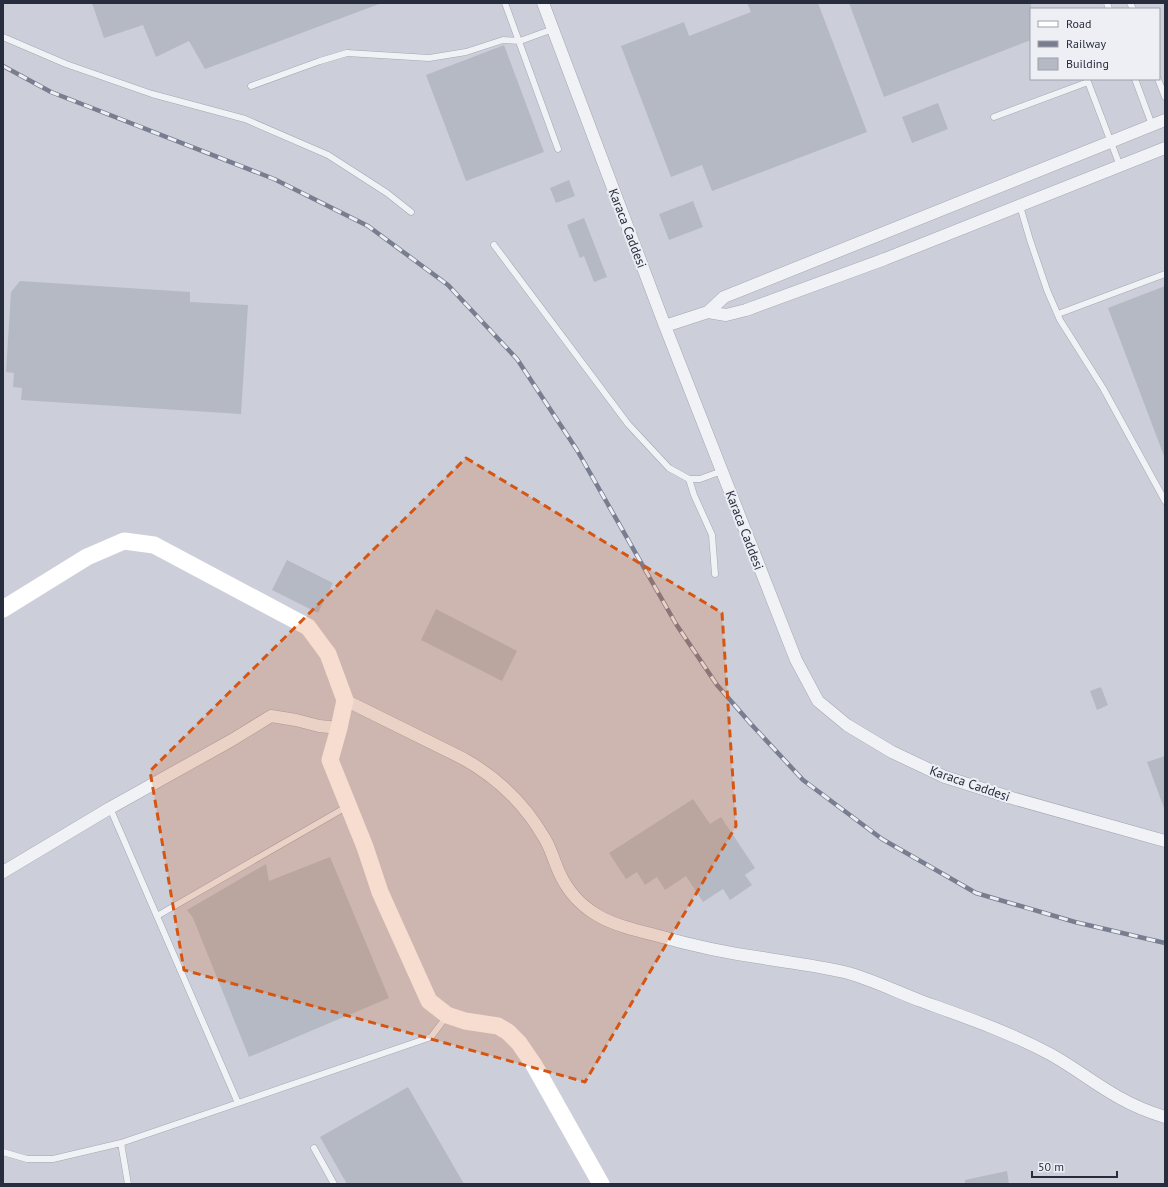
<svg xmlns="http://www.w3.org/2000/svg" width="1168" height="1187" viewBox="0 0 1168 1187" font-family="'PT Sans',sans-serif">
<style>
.built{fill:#cccfd9;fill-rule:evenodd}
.building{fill:#b5b9c4}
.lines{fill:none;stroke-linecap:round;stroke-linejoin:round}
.lane-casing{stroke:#a4a7b1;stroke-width:7}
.street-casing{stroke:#a4a7b1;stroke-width:13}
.lane{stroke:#f0f2f6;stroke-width:6}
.street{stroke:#f0f2f6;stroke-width:12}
.secondary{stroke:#fff;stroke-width:17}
.rail-casing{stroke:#787e90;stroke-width:4.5}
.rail{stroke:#edeff5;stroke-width:3;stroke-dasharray:9;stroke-linecap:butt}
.marked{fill:#d55511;fill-opacity:0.2;stroke:#d55511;stroke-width:3;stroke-dasharray:8 5;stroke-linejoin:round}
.labels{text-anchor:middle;stroke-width:4;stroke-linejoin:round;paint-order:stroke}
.street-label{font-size:13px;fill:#282d3d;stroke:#edeff5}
</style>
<rect width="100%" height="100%" fill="#dee0e7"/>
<!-- built -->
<path class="built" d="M3,3H1165V1184H3ZM1031,9H1159V79H1031Z"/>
<!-- building -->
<path class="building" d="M92,3H379V4L205,69L189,41L156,57L143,25L104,38Z
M747,3H818L867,132L712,191L702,165L671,177L621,46L684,22L689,36L751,12Z
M849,3H1031V40L884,97Z
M504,45L544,152L466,181L426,75Z
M938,103L948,129L912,143L902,117Z
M569,180L575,196L556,203L550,188Z
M693,201L703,227L669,240L659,214Z
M584,218L607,277L594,282L584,256L580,258L567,225Z
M20,281L190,292V302L248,305L241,414L21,400L22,388L13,387L14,373L6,372L11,292Z
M1165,286V456H1164L1108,308Z
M287,560L333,583L318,613L272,590Z
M436,609L517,651L502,681L421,640Z
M1101,687L1108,705L1097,710L1090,691Z
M1165,756V808H1164L1147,762Z
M693,799L710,824L721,817L755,868L745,875L752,885L730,900L723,889L703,902L686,876L665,890L657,877L645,885L637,872L626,879L609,853Z
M330,857L389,998L249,1057L193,918L187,910L266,864L269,881Z
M408,1087L464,1184H347L320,1137Z
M1007,1171L1009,1184H965V1180Z"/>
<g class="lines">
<defs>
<path id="lane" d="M505,3L558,149
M1107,3L1109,9
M1130,3L1133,9
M3,37L66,64L152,94L245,119L328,155L387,193L411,212
M1135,79L1152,125
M1158,79L1165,97
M251,86L320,61L347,53L429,58L466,52L503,40L520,41L553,29
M994,117L1088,82L1120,166
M1020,206L1030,240L1047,290L1060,320L1103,388L1165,501
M494,245L628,424L669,468L689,479H700L722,471
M1058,314L1165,274
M689,479L694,495L712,535L715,574
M110,808L238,1103
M157,916L348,806
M121,1143L128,1184
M314,1148L334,1184
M3,1152L27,1159H53L121,1143L431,1037L447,1016"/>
<path id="street" d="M543,3L665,326L796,660L818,701L847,725L892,752L945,777L1012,798L1165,841
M708,312L726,315L746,310L885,259L1165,148
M665,326L708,312L724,297L1165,120
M345,700L464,759C498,778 525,804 545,839C551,849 554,861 559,872C567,890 580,905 597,915C614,925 635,930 655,935C690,945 726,953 763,958C791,963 820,966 848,973C873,980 897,992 921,1001C965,1017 1009,1032 1050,1054C1074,1067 1096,1085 1120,1098C1134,1106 1149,1112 1165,1117
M3,872L110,808L232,740L271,716L296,720L319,726L339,728"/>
</defs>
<!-- lane casing -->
<use href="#lane" class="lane-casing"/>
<!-- street casing -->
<use href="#street" class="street-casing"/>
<!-- lane -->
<use href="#lane" class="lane"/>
<!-- street -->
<use href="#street" class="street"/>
<!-- secondary -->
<path class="secondary" d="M3,609L87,557L124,541L154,545L308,627L328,654L345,700L339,728L330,760L365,847L380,892L429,1001L447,1015L465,1021L498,1026L508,1032L519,1043L534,1065L601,1184"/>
<defs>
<path id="rail" d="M3,66L51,92L274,179L368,226L448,285L517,359L577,450L676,624L717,685L751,724L803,780L882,839L976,893L1075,922L1165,943"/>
</defs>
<!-- rail casing -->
<use href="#rail" class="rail-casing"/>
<!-- rail -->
<use href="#rail" class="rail"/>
</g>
<!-- marked area -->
<path class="marked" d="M466,458L722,613L736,826L585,1082L184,970L150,771Z"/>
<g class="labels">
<!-- street labels -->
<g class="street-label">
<text transform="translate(628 228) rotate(69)" y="5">Karaca Caddesi</text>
<text transform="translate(745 530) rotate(69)" y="5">Karaca Caddesi</text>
<text transform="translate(970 783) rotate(19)" y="5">Karaca Caddesi</text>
</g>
</g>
<!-- border -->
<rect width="1168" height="1187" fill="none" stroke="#282d3d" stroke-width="8"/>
<!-- legend -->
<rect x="1030" y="8" width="130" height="72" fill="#edeff5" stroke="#9ea1ab"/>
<rect x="1038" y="21" width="20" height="6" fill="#ffffff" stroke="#9ea1ab"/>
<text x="1066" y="28" font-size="12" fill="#282d3d">Road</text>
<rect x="1038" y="41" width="20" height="6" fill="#787e90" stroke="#9ea1ab"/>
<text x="1066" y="48" font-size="12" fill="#282d3d">Railway</text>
<rect x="1038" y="58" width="20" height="12" fill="#b5b9c4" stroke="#9ea1ab"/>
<text x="1066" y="68" font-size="12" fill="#282d3d">Building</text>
<!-- scale -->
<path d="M1032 1171v6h85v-6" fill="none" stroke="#282d3d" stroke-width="2"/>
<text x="1038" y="1171" font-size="12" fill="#282d3d" stroke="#edeff5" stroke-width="3" paint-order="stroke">50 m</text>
</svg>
